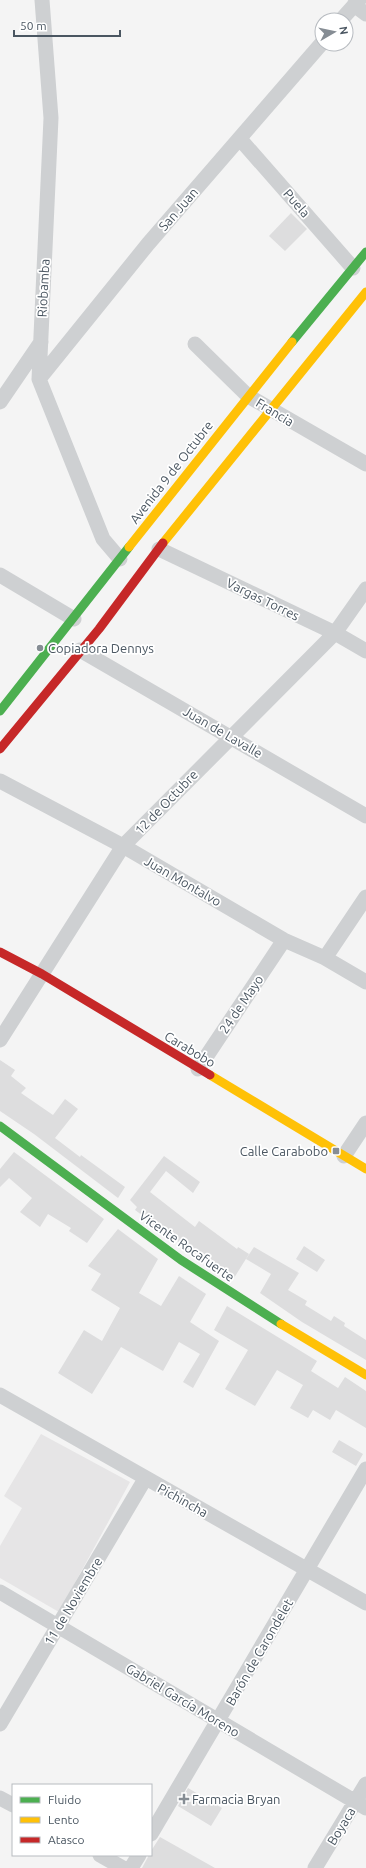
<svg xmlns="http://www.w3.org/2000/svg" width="366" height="1868" viewBox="0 0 366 1868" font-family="Ubuntu,sans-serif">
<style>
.education{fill:#e6e5e6}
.building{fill:#ddddde}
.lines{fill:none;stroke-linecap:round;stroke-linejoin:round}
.street{stroke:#ced0d2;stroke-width:15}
.fast{stroke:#4caf50;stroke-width:9}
.slow{stroke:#ffc107;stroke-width:9}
.jam{stroke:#c62828;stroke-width:9}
.poi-dot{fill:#868d94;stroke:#fff;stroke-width:1.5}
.labels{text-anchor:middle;stroke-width:3.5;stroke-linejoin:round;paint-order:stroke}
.street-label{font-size:13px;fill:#4a5661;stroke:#fff}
.poi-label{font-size:13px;fill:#4a5661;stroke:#fff;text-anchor:start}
</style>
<rect width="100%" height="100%" fill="#f4f4f4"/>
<!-- education -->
<path class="education" d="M41,1434L130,1482L59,1612L0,1578V1546L22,1508L4,1496Z"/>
<!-- building -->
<path class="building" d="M291,213L307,229L285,251L269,236Z
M0,1060L15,1070L11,1076L26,1088L21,1093L53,1115L65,1099L78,1109L55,1138L80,1157L81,1155L125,1187L118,1198L34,1134L0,1111Z
M14,1152L104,1219L87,1243L69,1231L71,1228L48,1214L40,1227L20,1212L32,1198L9,1178L0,1187V1169Z
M164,1156L200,1182L193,1193L166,1171L150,1192L195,1227L199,1221L237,1249L238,1247L249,1254L234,1278L181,1244L135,1210L137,1207L130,1200Z
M118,1229L158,1259L139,1293L161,1306L179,1276L206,1294L190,1322L219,1341L193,1388L183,1382L200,1354L179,1342L163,1371L121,1347L92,1394L58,1373L84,1330L102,1341L120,1308L91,1290L101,1274L88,1266Z
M304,1246L325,1260L317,1272L296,1259Z
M254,1247L299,1273L288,1290L307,1301L305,1305L331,1321L334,1316L345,1323L344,1326L366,1340V1360L302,1322L260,1293L271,1274L246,1259Z
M227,1306L317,1361L311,1371L338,1388L345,1377L366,1391V1428L336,1410L330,1420L313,1410L308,1418L290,1408L303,1385L277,1370L255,1406L225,1389L248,1350L214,1330Z
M339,1440L363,1454L356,1466L332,1452Z
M188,1788L222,1808L211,1826L178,1806Z
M160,1837L215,1868H142L149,1855H151V1851Z"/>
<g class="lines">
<!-- street -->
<path class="street" d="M42,0L51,118L39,379L103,539L120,559
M354,5L366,14
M341,20L359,0
M240,139L353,268
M195,344L248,396L366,464
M39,379L148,244L322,43
M0,402L41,342
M159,549L335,633L366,651
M0,575L74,619
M80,650L366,816
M0,781L123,846L284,940L325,958L366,982
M325,958L366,897
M0,1040L123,846L335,633L366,589
M198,1069L284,940
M344,1156L366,1123
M0,1395L366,1603
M0,1592L366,1808
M0,1724L145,1479
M0,1798L13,1805
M151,1834L366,1469
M100,1855L123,1868
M131,1868L139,1855
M315,1868L366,1784"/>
<!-- fast -->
<path class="fast" d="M292,342L366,252
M0,711L129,547
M0,1126L181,1260L281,1324"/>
<!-- slow -->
<path class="slow" d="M163,543L366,292
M129,547L292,342
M210,1075L366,1169
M281,1324L366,1375"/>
<!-- jam -->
<path class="jam" d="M0,749L99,629L163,543
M0,952L42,974L210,1075"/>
</g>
<!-- markers -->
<g class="poi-dot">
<circle cx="40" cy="648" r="4"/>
<rect x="332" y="1147" width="8" height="8" rx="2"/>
<path d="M182 1793h4v4h4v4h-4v4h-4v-4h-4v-4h4z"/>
</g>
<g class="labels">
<!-- street labels -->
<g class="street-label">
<text transform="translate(297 203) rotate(49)" y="5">Puela</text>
<text transform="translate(178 209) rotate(-49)" y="5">San Juan</text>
<text transform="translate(43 288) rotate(-87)" y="5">Riobamba</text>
<text transform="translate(275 412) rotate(31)" y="5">Francia</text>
<text transform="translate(171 472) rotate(-52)" y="5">Avenida 9 de Octubre</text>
<text transform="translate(263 599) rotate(26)" y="5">Vargas Torres</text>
<text transform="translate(223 732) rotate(30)" y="5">Juan de Lavalle</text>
<text transform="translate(166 802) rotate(-46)" y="5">12 de Octubre</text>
<text transform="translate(183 881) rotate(30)" y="5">Juan Montalvo</text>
<text transform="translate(241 1004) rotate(-56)" y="5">24 de Mayo</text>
<text transform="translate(190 1049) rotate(31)" y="5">Carabobo</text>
<text transform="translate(187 1246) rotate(35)" y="5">Vicente Rocafuerte</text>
<text transform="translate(183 1500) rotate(29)" y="5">Pichincha</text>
<text transform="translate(73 1601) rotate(-59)" y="5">11 de Noviembre</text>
<text transform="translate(259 1652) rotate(-60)" y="5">Barón de Carondelet</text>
<text transform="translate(183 1700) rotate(31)" y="5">Gabriel García Moreno</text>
<text transform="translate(341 1826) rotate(-59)" y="5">Boyaca</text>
</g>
<!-- poi labels -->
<g class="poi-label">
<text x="48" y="653">Copiadora Dennys</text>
<text x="328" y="1156" text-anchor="end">Calle Carabobo</text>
<text x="192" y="1804">Farmacia Bryan</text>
</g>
</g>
<!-- legend -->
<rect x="12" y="1784" width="140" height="72" fill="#ffffff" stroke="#b7bbc0"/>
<rect x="20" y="1797" width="20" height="6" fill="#4caf50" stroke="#b7bbc0"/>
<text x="48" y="1804" font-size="12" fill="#4a5661">Fluido</text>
<rect x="20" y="1817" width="20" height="6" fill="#ffc107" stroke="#b7bbc0"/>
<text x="48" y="1824" font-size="12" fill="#4a5661">Lento</text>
<rect x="20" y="1837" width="20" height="6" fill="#c62828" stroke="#b7bbc0"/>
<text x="48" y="1844" font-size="12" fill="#4a5661">Atasco</text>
<!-- north arrow -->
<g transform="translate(334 32) rotate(81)"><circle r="19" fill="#ffffff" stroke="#b7bbc0"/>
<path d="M0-3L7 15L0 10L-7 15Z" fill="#868d94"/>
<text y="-6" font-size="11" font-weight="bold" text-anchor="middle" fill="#4a5661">N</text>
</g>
<!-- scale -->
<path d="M14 30v6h106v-6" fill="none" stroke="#4a5661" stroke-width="2"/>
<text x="20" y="30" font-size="12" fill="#4a5661" stroke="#ffffff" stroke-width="3" paint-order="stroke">50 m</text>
</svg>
